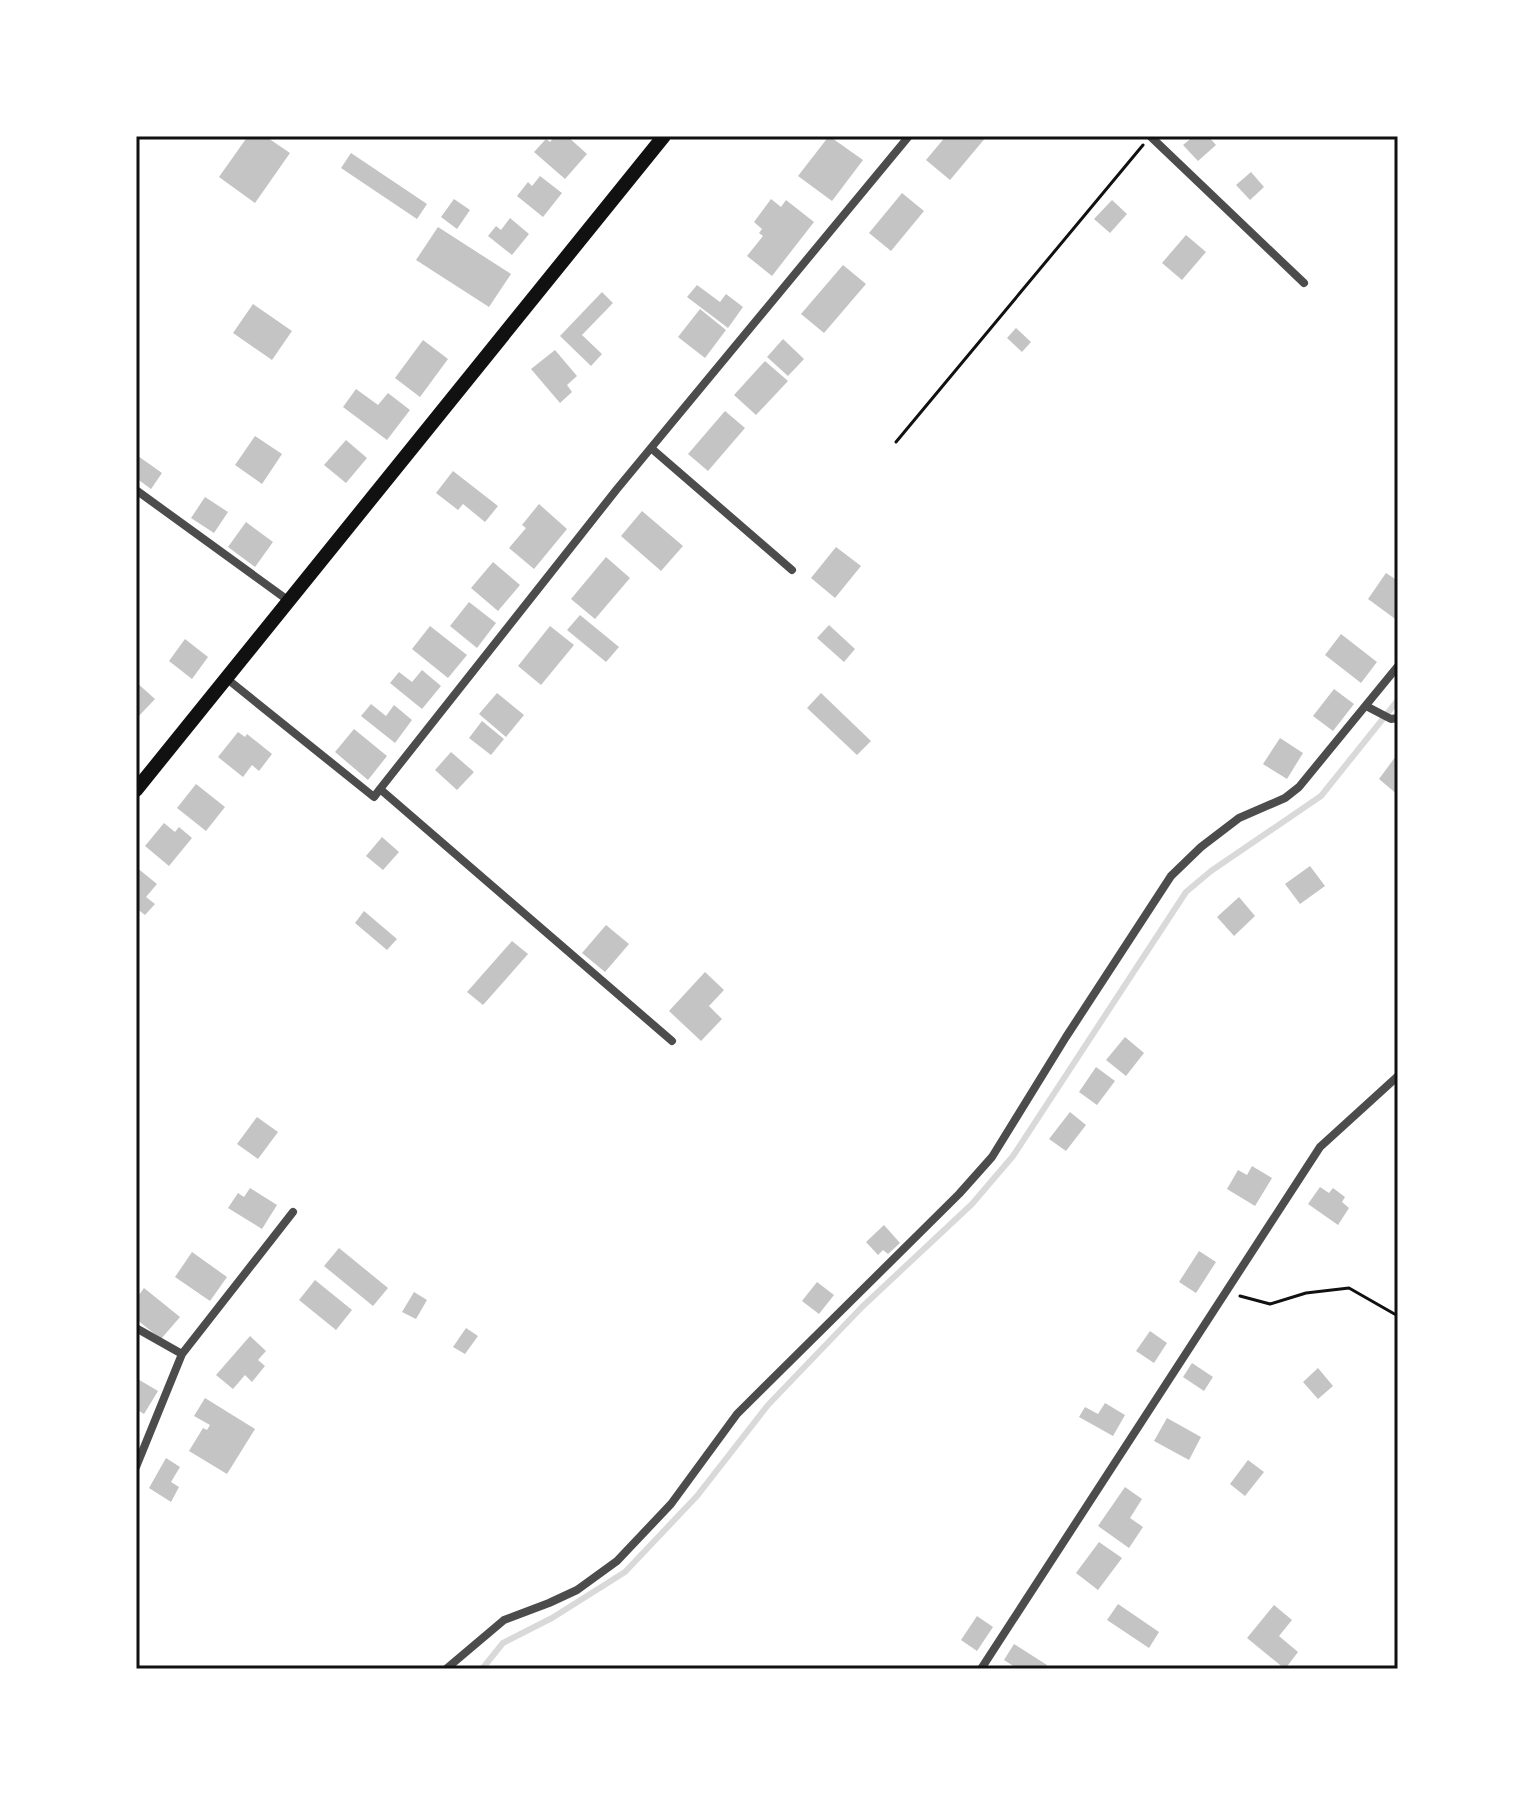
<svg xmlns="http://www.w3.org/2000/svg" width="1534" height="1805" viewBox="0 0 1534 1805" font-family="Lato,sans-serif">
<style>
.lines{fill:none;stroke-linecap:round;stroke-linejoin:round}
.stream{stroke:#d9d9d9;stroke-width:6}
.building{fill:#c4c4c4}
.path{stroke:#111;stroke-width:3}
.minor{stroke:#4c4c4c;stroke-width:8}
.primary{stroke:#111;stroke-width:14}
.neatline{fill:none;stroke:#111;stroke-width:3}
</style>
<rect width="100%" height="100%" fill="#fff"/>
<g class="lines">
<!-- stream -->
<path class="stream" d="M482,1669L503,1643L552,1618L625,1572L697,1496L768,1405L862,1307L972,1204L1013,1156L1186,892L1211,871L1321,796L1398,700"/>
</g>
<!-- building -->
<path class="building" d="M248,136H265L290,153L255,203L219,177Z
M555,136H567L587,154L565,179L534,152L546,139L550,142Z
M829,136L863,160L832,201L798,176Z
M946,136H987L950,180L926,160Z
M1194,136H1208L1216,145L1198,161L1183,145Z
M351,153L427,204L417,219L341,168Z
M1251,172L1264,187L1250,200L1236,185Z
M540,176L562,193L543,217L517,196L528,182L532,186Z
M902,193L924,211L891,251L869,233Z
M454,199L470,210L457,229L441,217Z
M771,199L781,207L786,200L814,222L772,276L747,256L763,236L759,233L762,229L754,222Z
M1112,200L1127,214L1110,233L1094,219Z
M510,218L529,234L512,255L488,236L496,226L501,230Z
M438,227L511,274L489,307L416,260Z
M1186,235L1206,252L1182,280L1162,263Z
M843,265L866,284L824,333L801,314Z
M697,285L720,302L726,294L743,307L728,328L687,297Z
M602,292L613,303L582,335L602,354L591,366L560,336Z
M253,304L292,331L272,360L233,333Z
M700,309L726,330L705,358L678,337Z
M1016,328L1031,342L1022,352L1007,338Z
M783,339L804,359L788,376L767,357Z
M423,340L448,359L420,397L395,378Z
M555,350L577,376L567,385L572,392L560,403L531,369Z
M765,361L788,381L756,415L734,395Z
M356,389L378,405L388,393L410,410L387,440L343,407Z
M725,411L745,428L708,471L688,454Z
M255,436L282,454L262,484L235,465Z
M346,440L367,458L346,483L324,465Z
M138,456L162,473L151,489L136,478Z
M453,471L498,506L485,522L463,504L458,510L436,493Z
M205,497L228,512L214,533L191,518Z
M539,504L567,529L534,569L509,548L526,528L522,525Z
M642,511L683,546L661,571L621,536Z
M246,522L273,542L255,567L228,547Z
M836,547L861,566L835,598L811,578Z
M606,557L630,578L595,619L571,599Z
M493,562L520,585L498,611L471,588Z
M1386,573L1398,581V621L1368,599Z
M469,602L496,623L477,648L450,626Z
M580,615L619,647L606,662L567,630Z
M829,625L855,649L844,662L817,638Z
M430,626L467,655L448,678L412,649Z
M550,626L574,645L541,685L518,666Z
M1341,634L1377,662L1361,683L1325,655Z
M185,639L208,657L192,679L169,661Z
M422,670L441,686L422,709L390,683L399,672L412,682Z
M136,682L155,699L136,719Z
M1334,689L1354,704L1333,731L1313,716Z
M497,693L524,715L506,737L479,714Z
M821,693L871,741L857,755L807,708Z
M371,704L386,716L394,705L412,720L395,743L361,716Z
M482,721L504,739L491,755L469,738Z
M354,729L387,756L368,780L335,752Z
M238,732L245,737L247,734L272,754L259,771L252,765L243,777L218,757Z
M1280,738L1303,753L1287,779L1263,764Z
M451,752L474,772L457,790L435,770Z
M1396,756L1398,758V795L1379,779Z
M196,784L225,807L206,831L177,808Z
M164,823L175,832L179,827L192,838L169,866L145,846Z
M382,837L399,852L383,870L366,856Z
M1310,866L1325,886L1300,904L1285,884Z
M136,867L157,884L146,897L155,904L145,915L136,908Z
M1239,897L1255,916L1234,936L1217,917Z
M364,911L397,939L387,950L355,923Z
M606,925L629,944L605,972L582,953Z
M512,941L528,954L483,1005L467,992Z
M705,972L724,990L709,1006L722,1019L701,1041L669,1011Z
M1125,1037L1144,1053L1126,1076L1106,1060Z
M1096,1067L1115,1081L1097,1105L1079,1092Z
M1070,1112L1086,1125L1066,1151L1049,1139Z
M257,1117L278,1132L258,1159L237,1144Z
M1252,1166L1272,1178L1255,1206L1227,1189L1238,1170L1247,1175Z
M1320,1187L1329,1193L1333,1188L1345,1197L1342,1202L1349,1208L1338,1225L1308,1204Z
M250,1188L277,1205L262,1229L228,1208L238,1193L244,1197Z
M884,1225L900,1243L888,1254L883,1250L878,1255L866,1242Z
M339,1248L388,1288L373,1306L324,1266Z
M1199,1251L1216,1262L1196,1293L1179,1282Z
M192,1252L227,1277L210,1301L175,1277Z
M315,1280L352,1310L336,1330L299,1300Z
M817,1282L834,1295L819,1314L802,1301Z
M144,1288L180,1317L161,1339L136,1319V1299Z
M414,1292L427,1300L416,1319L402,1312Z
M466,1328L478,1336L465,1354L453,1347Z
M1150,1331L1167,1343L1154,1363L1136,1351Z
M250,1336L266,1351L258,1360L265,1366L252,1382L245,1375L233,1389L216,1375Z
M1192,1363L1213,1377L1204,1391L1183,1377Z
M1318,1368L1333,1386L1318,1399L1303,1382Z
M136,1378L158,1391L144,1414L136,1409Z
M205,1398L255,1429L227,1474L189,1451L203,1428L207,1430L210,1425L194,1416Z
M1105,1403L1125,1415L1113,1436L1079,1417L1085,1407L1098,1414Z
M1167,1418L1201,1437L1189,1460L1154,1441Z
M166,1458L180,1467L171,1482L179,1487L171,1502L149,1488Z
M1248,1460L1264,1472L1245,1496L1230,1484Z
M1125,1487L1142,1499L1130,1518L1143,1527L1129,1548L1098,1526Z
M1099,1542L1122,1558L1098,1590L1076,1573Z
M1118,1604L1159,1632L1149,1648L1107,1620Z
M1274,1605L1292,1620L1279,1636L1298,1652L1285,1669L1247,1638Z
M977,1616L993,1627L977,1651L961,1640Z
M1014,1644L1047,1665L1044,1669H1018L1004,1660Z"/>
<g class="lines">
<!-- path -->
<path class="path" d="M896,442L1143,145
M1240,1296L1270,1304L1306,1293L1349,1288L1398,1316"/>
<!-- minor -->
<path class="minor" d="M1150,136L1304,283
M651,448L792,570
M136,490L289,601
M226,678L374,797L380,789L672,1041
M1366,706L1391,719L1398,718
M380,789L617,489L909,136
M136,1328L182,1354L136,1467
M182,1354L293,1212
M446,1669L504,1620L549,1603L577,1590L617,1561L671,1504L737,1414L959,1194L992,1157L1066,1037L1171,876L1201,847L1239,818L1285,798L1299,787L1398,666
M981,1669L1320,1147L1398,1076"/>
<!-- primary -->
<path class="primary" d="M136,790L664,136"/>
</g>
<!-- border -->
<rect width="1534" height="1805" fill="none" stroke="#ffffff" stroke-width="276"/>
<rect x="138" y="138" width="1258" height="1529" class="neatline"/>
</svg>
